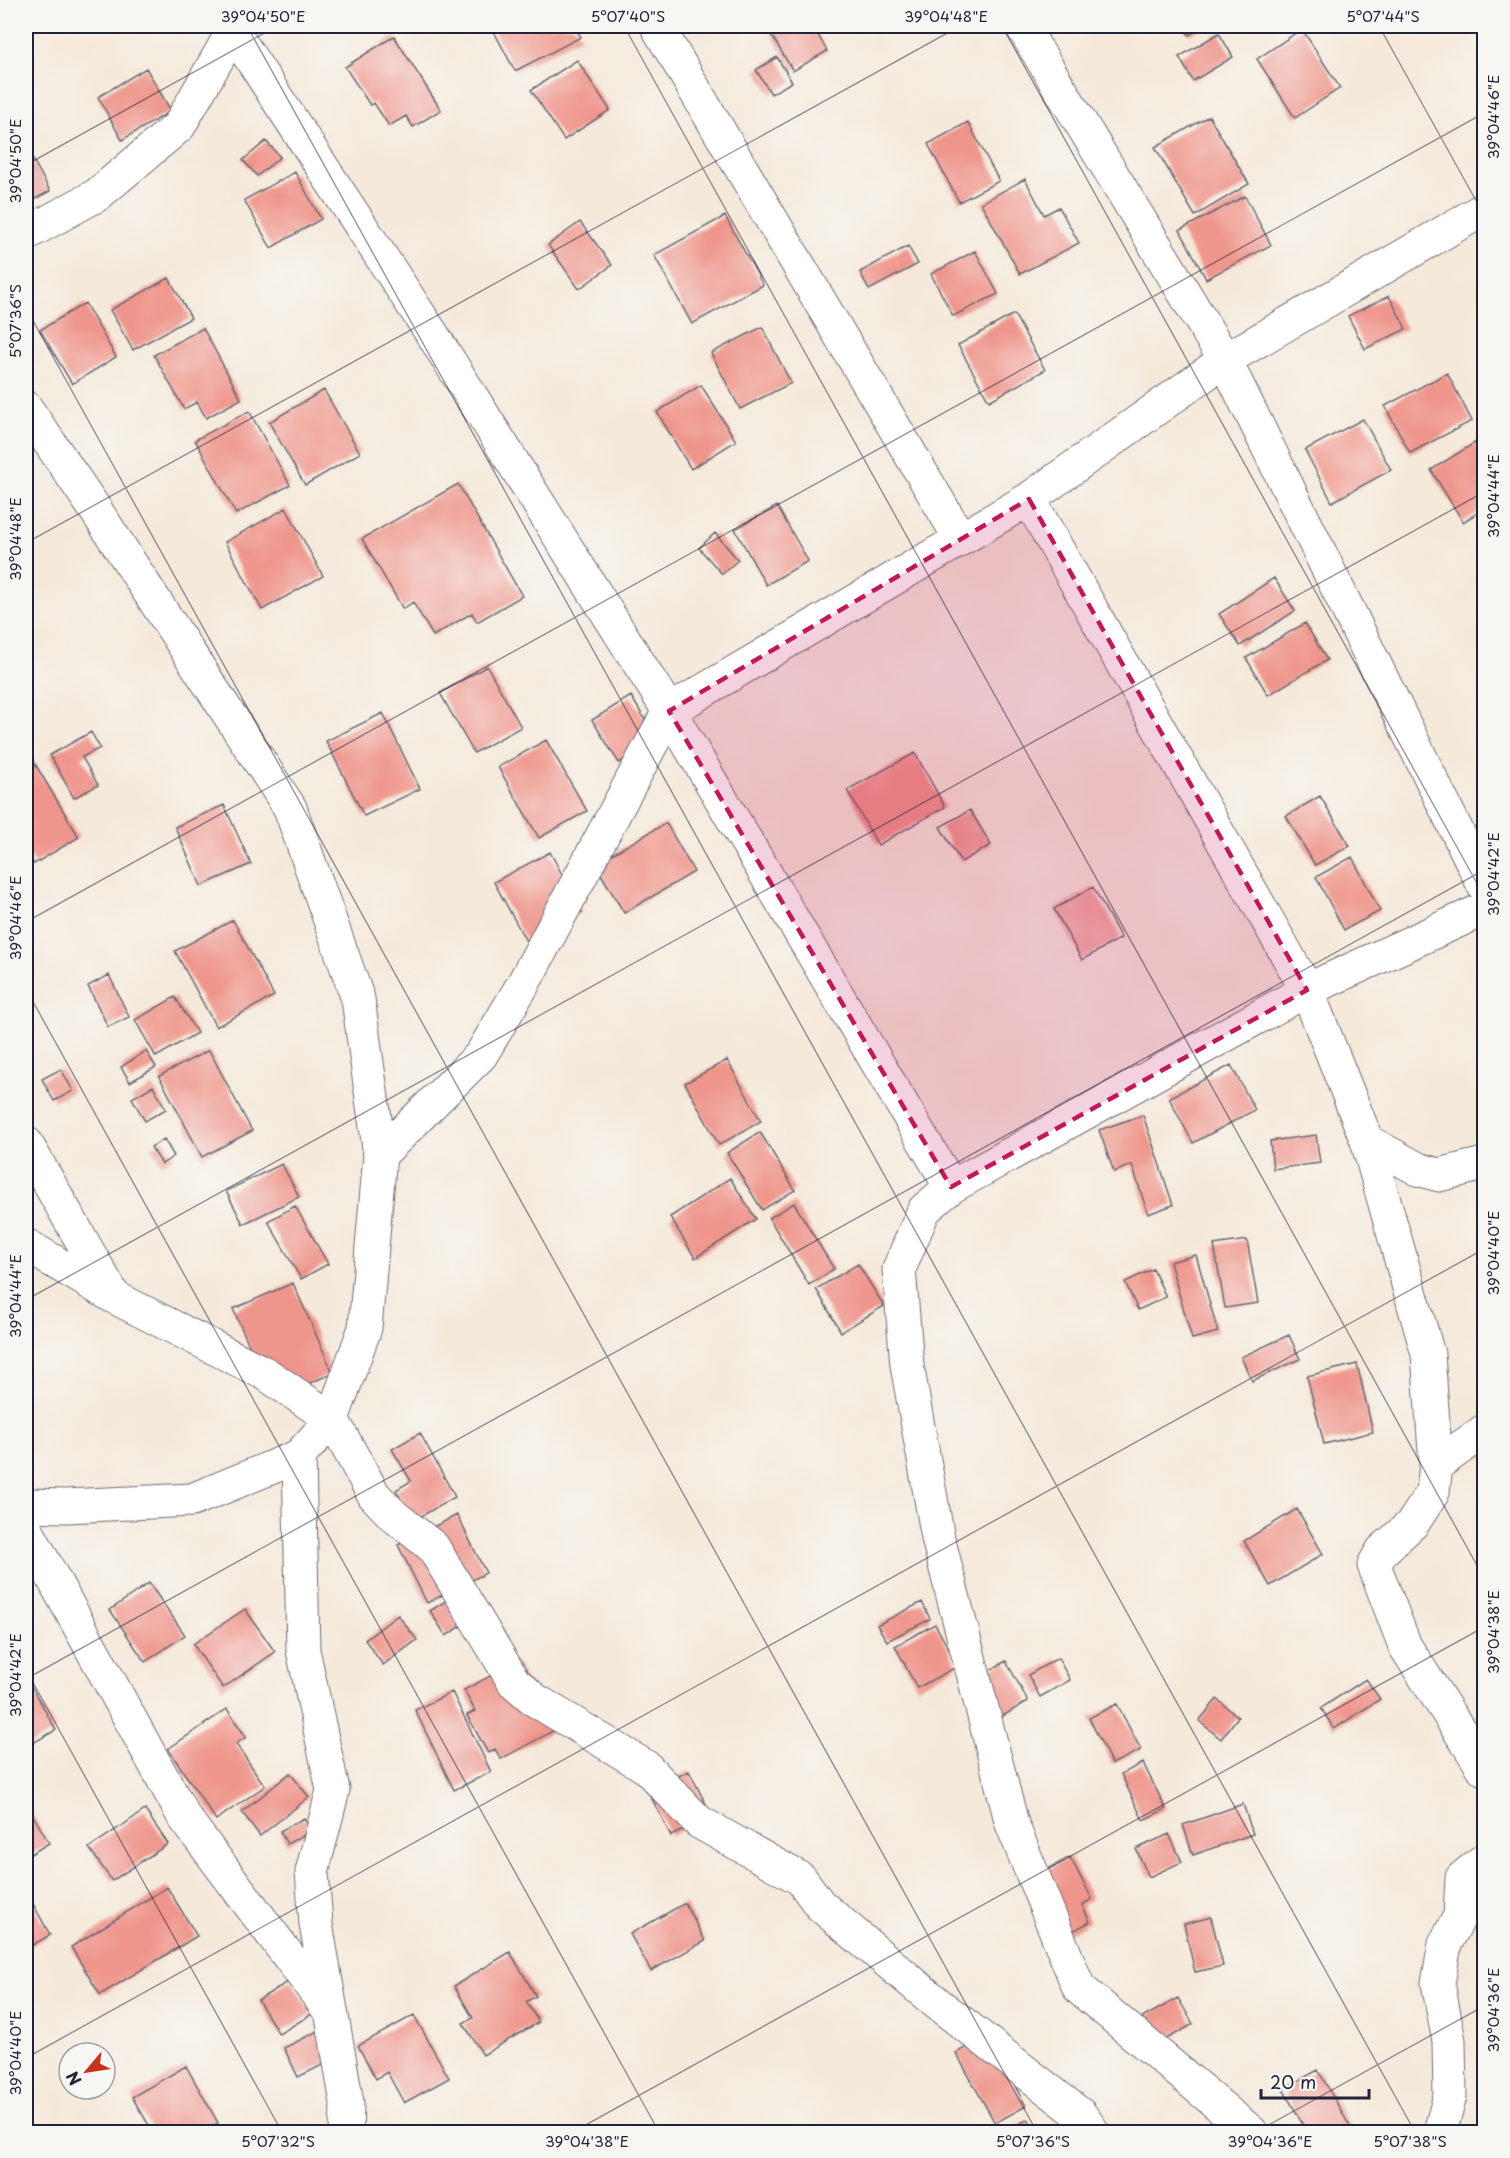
<svg xmlns="http://www.w3.org/2000/svg" width="1510" height="2158" viewBox="0 0 1510 2158" font-family="'Playpen Sans',sans-serif">
<style>
.building{fill:#ef968c}
.lines{fill:none;stroke-linecap:round;stroke-linejoin:round}
.street-casing{stroke:#6c6873;stroke-width:35}
.street{stroke:#fff;stroke-width:33}
.marked{fill:#c2185b;fill-opacity:0.2;stroke:#c2185b;stroke-width:4.5;stroke-dasharray:12 8;stroke-linejoin:round}
.ticks{fill:none;stroke:#22223b;stroke-width:1.5;stroke-opacity:0.45}
.neatline{fill:none;stroke:#22223b;stroke-width:2}
.ticks-label{font-size:15px;text-anchor:middle;fill:#22223b}
</style>
<rect width="100%" height="100%" fill="#f6f6f2"/>
<filter id="ink" filterUnits="userSpaceOnUse"><feTurbulence type="fractalNoise" baseFrequency=".0167" numOctaves="2"/><feDisplacementMap in="SourceGraphic" scale="12" xChannelSelector="R" yChannelSelector="G"/><feConvolveMatrix kernelMatrix="1 2 1 2 8 2 1 2 1" color-interpolation-filters="sRGB"/></filter>
<filter id="wash" filterUnits="userSpaceOnUse"><feTurbulence type="fractalNoise" baseFrequency=".008" numOctaves="4" result="noise"/><feDisplacementMap in="SourceGraphic" scale="24" xChannelSelector="R" yChannelSelector="G"/><feGaussianBlur stdDeviation="1.35" result="paint"/><feColorMatrix in="noise" values="0 0 0 0 0 0 0 0 0 0 0 0 0 0 0 0 0 1.4 0 .05"/><feComposite in="paint" operator="in"/></filter>
<g filter="url(#wash)">
<rect width="100%" height="100%" fill="#f5e9da"/>
<g id="blocks">
<!-- building -->
<path class="building" d="M491,26H574L581,37L515,71Z
M766,26H813L827,51L793,71Z
M1183,26H1205L1189,35Z
M1302,29L1340,88L1295,118L1257,59Z
M1219,33L1233,57L1193,81L1179,57Z
M394,36L441,110L413,127L406,116L389,126L374,103L370,105L345,67Z
M777,57L792,82L771,94L756,70Z
M577,60L610,110L564,140L531,90Z
M146,68L171,111L122,140L98,97Z
M1209,116L1249,184L1195,216L1155,147Z
M968,122L999,181L959,202L928,144Z
M266,141L280,157L257,176L243,160Z
M26,147L50,191L26,204Z
M295,172L321,219L271,248L244,200Z
M1025,179L1044,215L1059,207L1079,243L1020,274L981,203Z
M1245,196L1271,245L1206,279L1180,230Z
M725,216L763,285L692,324L654,255Z
M580,222L612,265L579,289L548,245Z
M908,246L918,264L869,290L860,272Z
M975,251L998,294L953,316L931,274Z
M169,278L191,318L133,350L110,310Z
M1389,296L1406,329L1365,349L1348,316Z
M85,303L116,357L72,384L40,330Z
M1014,314L1045,370L989,401L958,345Z
M762,327L791,383L740,409L711,353Z
M203,328L241,399L206,418L197,402L184,409L154,355Z
M1447,373L1472,421L1410,453L1385,406Z
M701,385L736,441L691,469L657,412Z
M324,390L360,453L305,485L269,422Z
M249,411L290,485L236,514L195,440Z
M1363,419L1391,470L1332,502L1305,450Z
M1484,437V509L1463,522L1431,470Z
M458,484L522,596L477,622L472,613L433,636L413,602L403,609L362,539Z
M777,506L808,561L766,585L735,529Z
M286,508L323,576L262,610L225,542Z
M715,533L738,560L722,574L699,548Z
M1274,578L1295,611L1240,646L1219,614Z
M1305,623L1327,660L1268,695L1246,658Z
M487,666L521,727L474,753L440,693Z
M631,696L657,740L619,763L592,720Z
M383,713L420,789L364,816L326,741Z
M91,732L100,748L82,757L98,785L74,798L50,755Z
M546,740L587,811L539,838L498,767Z
M915,753L945,807L878,845L847,790Z
M32,759L79,837L34,864L26,850V762Z
M1320,796L1350,846L1315,865L1286,816Z
M224,805L251,864L201,886L175,827Z
M970,810L991,845L961,862L940,827Z
M666,823L694,872L624,913L595,864Z
M550,852L582,912L526,941L494,882Z
M1352,857L1380,911L1344,930L1316,877Z
M1093,887L1121,938L1082,960L1054,909Z
M233,920L274,996L216,1027L175,951Z
M109,975L129,1017L108,1027L88,986Z
M175,997L197,1033L156,1057L135,1020Z
M209,1050L252,1131L202,1157L159,1076Z
M146,1051L156,1067L130,1082L121,1067Z
M727,1060L761,1121L719,1145L685,1083Z
M1231,1065L1255,1110L1193,1143L1169,1098Z
M61,1069L73,1091L54,1101L42,1079Z
M153,1086L166,1109L145,1121L132,1098Z
M1143,1115L1173,1205L1148,1214L1132,1165L1114,1172L1099,1130Z
M760,1132L795,1190L762,1210L727,1153Z
M1316,1135L1320,1163L1273,1169L1270,1141Z
M164,1139L174,1156L162,1164L151,1147Z
M282,1164L299,1197L243,1224L226,1191Z
M730,1178L756,1219L695,1258L670,1217Z
M794,1203L834,1269L809,1285L769,1218Z
M295,1206L328,1264L301,1279L268,1221Z
M1247,1240L1258,1303L1225,1308L1214,1245Z
M1196,1255L1218,1332L1192,1339L1170,1262Z
M858,1264L884,1306L841,1332L816,1289Z
M1153,1269L1166,1297L1138,1310L1125,1282Z
M293,1283L333,1373L273,1399L233,1309Z
M1289,1335L1300,1359L1252,1381L1241,1357Z
M1357,1364L1373,1432L1324,1444L1307,1376Z
M420,1433L455,1497L413,1521L396,1490L411,1481L392,1449Z
M1297,1509L1323,1554L1270,1586L1244,1541Z
M457,1515L486,1573L427,1603L398,1545Z
M149,1583L185,1635L145,1662L110,1610Z
M466,1588L482,1613L446,1636L430,1611Z
M922,1602L930,1619L887,1641L877,1625Z
M245,1609L275,1652L223,1688L193,1644Z
M398,1615L417,1640L383,1665L365,1640Z
M935,1624L958,1666L917,1688L895,1646Z
M1058,1658L1070,1680L1040,1697L1028,1675Z
M1006,1661L1028,1701L989,1724L966,1684Z
M516,1662L553,1731L501,1759L495,1749L488,1753L467,1715L475,1711L464,1690Z
M26,1677L56,1730L26,1747Z
M1366,1679L1380,1699L1334,1729L1321,1708Z
M452,1692L491,1772L454,1790L415,1710Z
M1217,1699L1238,1717L1221,1739L1199,1721Z
M1117,1704L1141,1750L1112,1764L1089,1718Z
M227,1709L246,1737L236,1744L265,1786L216,1820L168,1749Z
M1143,1763L1166,1809L1143,1820L1121,1774Z
M689,1771L712,1816L671,1836L648,1791Z
M290,1773L309,1797L260,1836L242,1812Z
M26,1803L49,1843L26,1857Z
M1243,1804L1253,1834L1193,1855L1183,1825Z
M145,1810L168,1844L112,1881L89,1848Z
M304,1818L311,1831L287,1844L280,1831Z
M1169,1834L1182,1862L1149,1877L1136,1849Z
M1070,1857L1092,1899L1082,1905L1090,1922L1061,1937L1031,1878Z
M167,1887L197,1936L100,1995L71,1947Z
M26,1891L50,1935L26,1949Z
M685,1903L705,1941L651,1971L630,1934Z
M1211,1917L1223,1966L1195,1972L1184,1924Z
M510,1952L536,1996L526,2002L539,2022L483,2055L463,2023L473,2018L454,1986Z
M291,1980L312,2014L279,2034L258,2000Z
M1178,1998L1193,2024L1158,2044L1142,2018Z
M414,2015L449,2078L404,2103L387,2072L376,2079L358,2046Z
M318,2031L333,2060L298,2077L284,2048Z
M987,2036L1026,2106L995,2123L956,2053Z
M186,2066L218,2123L201,2132H153L132,2097Z
M1318,2070L1353,2132H1307L1283,2089Z
M1028,2119L1036,2132H1006Z"/>
</g>
</g>
<g filter="url(#ink)">
<use href="#blocks" fill-opacity="0" stroke="#6c6873" stroke-width="1.5"/>
<g class="lines">
<defs>
<path id="street" d="M657,26L960,538
M1022,26L1225,360L1484,886
M232,30L436,340L669,711L951,1187
M26,234L97,195L179,126L236,26
M26,408L95,509L290,808L358,999L380,1155L365,1328L332,1419L299,1456L303,1650L333,1790L312,1872L316,1924L347,2103L346,2132
M1029,499L1307,990L1367,1141L1428,1354L1436,1465L1433,1492L1413,1523L1382,1551L1374,1565L1405,1646L1484,1769
M1367,1141L1418,1169L1439,1175L1484,1164
M26,1143L114,1297
M380,1155L481,1055L522,986L669,711L1029,499L1225,360L1484,209
M26,1245L114,1297L266,1374L332,1419L374,1495L394,1516L433,1547L514,1682L535,1700L646,1767L699,1822L801,1879L820,1905L938,2004L1081,2115L1093,2132
M1436,1465L1484,1431
M26,1505L66,1506L192,1500L299,1456
M26,1529L184,1817L326,2006
M1251,2132L1079,1988L1012,1824L938,1538L907,1365L899,1269L924,1210L951,1187L1307,990L1484,909
M1440,2132L1450,2096L1449,2041L1438,1983L1445,1944L1460,1916L1462,1878L1484,1860"/>
</defs>
<!-- street casing -->
<use href="#street" class="street-casing"/>
<!-- street -->
<use href="#street" class="street"/>
</g>
</g>
<!-- marked area -->
<path class="marked" d="M1029,499L1307,990L951,1187L669,711Z"/>
<!-- ticks -->
<path class="ticks" d="M247,26L1415,2132M624,26L1484,1578M1002,26L1484,896M1379,26L1484,215M26,165L277,26M26,308L1037,2132M26,543L960,26M26,922L1484,113M26,989L659,2132M26,1300L1484,492M26,1670L282,2132M26,1679L1484,870M26,2058L1484,1249M573,2132L1484,1627M1256,2132L1484,2006"/>
<!-- margin -->
<rect width="1510" height="2158" fill="none" stroke="#f6f6f2" stroke-width="66"/>
<!-- north arrow -->
<g transform="translate(87 2071) rotate(241)"><circle r="28" fill="#f6f6f2" stroke="#a1a1a9" stroke-width="1.5"/>
<path d="M0-4.5L10 22L0 15L-10 22Z" fill="#c8321e"/>
<text y="-9" font-size="16" font-weight="bold" text-anchor="middle" fill="#22223b">N</text>
</g>
<!-- scale -->
<path d="M1261 2089v9h108v-9" fill="none" stroke="#22223b" stroke-width="3"/>
<text x="1270" y="2089" font-size="18" fill="#22223b" stroke="#f6f6f2" stroke-width="4.5" paint-order="stroke">20 m</text>
<rect x="33" y="33" width="1444" height="2092" class="neatline"/>
<g class="ticks-label">
<text x="263" y="22">39°04'50"E</text>
<text x="628" y="22">5°07'40"S</text>
<text x="946" y="22">39°04'48"E</text>
<text x="1383" y="22">5°07'44"S</text>
<text transform="translate(1494 117) rotate(-90)" y="5">39°04'46"E</text>
<text transform="translate(16 161) rotate(-90)" y="5">39°04'50"E</text>
<text transform="translate(16 321) rotate(-90)" y="5">5°07'36"S</text>
<text transform="translate(1494 496) rotate(-90)" y="5">39°04'44"E</text>
<text transform="translate(16 539) rotate(-90)" y="5">39°04'48"E</text>
<text transform="translate(1494 874) rotate(-90)" y="5">39°04'42"E</text>
<text transform="translate(16 918) rotate(-90)" y="5">39°04'46"E</text>
<text transform="translate(1494 1253) rotate(-90)" y="5">39°04'40"E</text>
<text transform="translate(16 1296) rotate(-90)" y="5">39°04'44"E</text>
<text transform="translate(1494 1632) rotate(-90)" y="5">39°04'38"E</text>
<text transform="translate(16 1675) rotate(-90)" y="5">39°04'42"E</text>
<text transform="translate(1494 2010) rotate(-90)" y="5">39°04'36"E</text>
<text transform="translate(16 2053) rotate(-90)" y="5">39°04'40"E</text>
<text x="278" y="2147">5°07'32"S</text>
<text x="587" y="2147">39°04'38"E</text>
<text x="1033" y="2147">5°07'36"S</text>
<text x="1270" y="2147">39°04'36"E</text>
<text x="1410" y="2147">5°07'38"S</text>
</g>
</svg>
